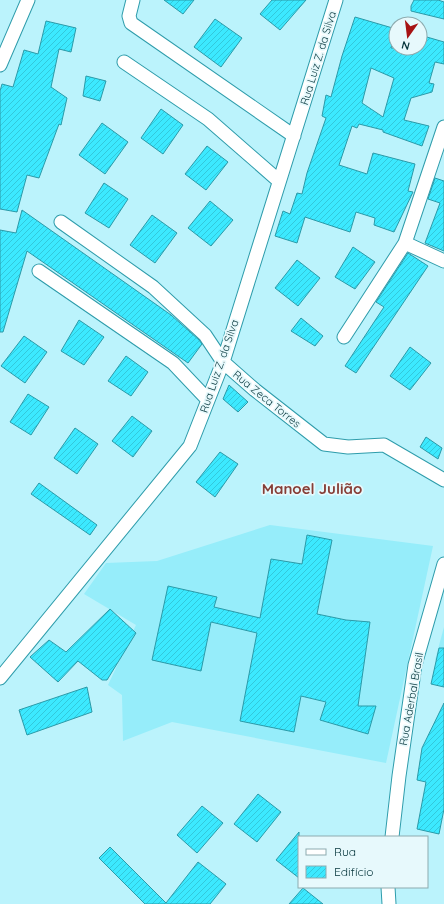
<svg xmlns="http://www.w3.org/2000/svg" width="444" height="904" viewBox="0 0 444 904" font-family="Quicksand,sans-serif">
<style>
.built{fill:#96edfa}
.building{fill:url(#building-hatch);stroke:#2b9aa8;fill-rule:evenodd}
.lines{fill:none;stroke-linecap:round;stroke-linejoin:round}
.minor-casing{stroke:#2e9cab;stroke-width:15}
.minor{stroke:#fff;stroke-width:13}
.labels{text-anchor:middle;stroke-width:3.5;stroke-linejoin:round;paint-order:stroke}
.street-label{font-size:11px;fill:#05353b;stroke:#e7f9fc}
.district-label{font-size:15px;font-weight:bold;fill:#863e37;stroke:#e7f9fc}
</style>
<defs>
<pattern id="building-hatch" width="6" height="6" patternUnits="userSpaceOnUse"><rect width="6" height="6" fill="#3ce9ff"/><path d="M-1 1l2-2M0 6l6-6M5 7l2-2" fill="none" stroke="#33c8db"/></pattern>
</defs>
<rect width="100%" height="100%" fill="#bbf3fc"/>
<!-- built -->
<path class="built" d="M270,525L433,546L386,763L172,722L123,741L122,695L108,685L136,625L84,594L106,563L157,561Z
M444,627V662L435,660Z"/>
<!-- building -->
<path class="building" d="M164,0H194L183,14Z
M272,0H306L280,30L260,14Z
M414,0H438L444,2V19L411,11V6Z
M355,17L396,29L391,48H420V35L444,42V64L435,62L429,83L434,84L432,92L411,98L404,120L429,126L422,146L383,132V130L359,124L357,128L352,126L339,165L367,174L373,153L415,164L408,191L413,192L394,232L374,225L375,218L356,212L350,232L305,217L297,243L275,236L283,211L290,214L297,193L302,194L307,173L326,118L322,116L326,95L331,97L342,56ZM371,68L394,78L383,117L362,103Z
M215,19L242,38L221,67L194,47Z
M46,21L76,28L71,52L59,49L51,87L67,98L61,125L59,124L39,178L27,175L17,212L0,209V91L2,84L13,87L24,50L38,54Z
M86,76L106,81L100,101L83,96Z
M161,109L183,125L163,154L141,138Z
M102,123L128,142L105,174L79,155Z
M207,146L228,162L206,190L185,174Z
M435,178L444,181V251L425,243L440,203L428,199Z
M104,183L128,199L109,228L85,213Z
M210,201L233,220L211,246L188,228Z
M22,210L171,315L199,340L202,344L188,363L27,251L3,332H0V230L16,233Z
M152,215L177,233L155,263L130,245Z
M353,247L375,262L355,289L335,277Z
M408,253L428,266L356,373L345,366L384,307L376,302Z
M297,260L320,278L298,306L275,288Z
M301,318L323,336L315,346L291,331Z
M79,320L104,337L84,365L61,351Z
M24,336L47,352L25,383L1,366Z
M410,347L431,363L410,390L390,376Z
M126,356L148,372L131,396L108,381Z
M229,385L248,402L238,412L223,399Z
M28,394L49,407L31,435L10,422Z
M132,416L152,431L133,457L112,441Z
M75,428L98,444L77,474L54,458Z
M426,437L442,448L438,459L420,447Z
M220,452L238,464L215,497L196,482Z
M39,483L97,525L90,535L31,494Z
M307,535L332,540L317,614L346,620L370,622L358,706H376L368,734L320,720L326,702L301,696L294,732L240,721L257,633L211,622L201,671L152,660L168,586L217,597L214,607L260,618L271,559L302,564Z
M110,609L136,633L107,680H102L78,661L58,682L30,657L49,640L66,652Z
M439,648H444V687L431,684Z
M87,687L92,712L27,735L19,710Z
M444,703V809L439,834L417,829L426,782L417,780L422,748Z
M258,794L281,812L257,842L234,824Z
M202,806L223,823L197,853L177,835Z
M299,832V878L276,860Z
M110,847L166,903L198,862L226,884L210,904H145L99,858Z
M303,888L323,904H289Z"/>
<g class="lines">
<defs>
<path id="minor" d="M133,0L129,16L131,23L294,136
M124,62L208,119L279,181
M0,65L28,0
M61,222L153,287L205,335L223,362L255,390L324,444L348,447L384,445L444,480
M405,243L444,261
M39,271L173,363L208,400
M344,337L405,243L444,127
M0,678L190,446L223,362L336,0
M392,837L399,776L415,665L444,564
M388,887L389,904"/>
</defs>
<!-- minor casing -->
<use href="#minor" class="minor-casing"/>
<!-- minor -->
<use href="#minor" class="minor"/>
</g>
<g class="labels">
<!-- street labels -->
<g class="street-label">
<text transform="translate(318 58) rotate(-73)" y="4">Rua Luiz Z. da Silva</text>
<text transform="translate(219 366) rotate(-71)" y="4">Rua Luiz Z. da Silva</text>
<text transform="translate(267 399) rotate(39)" y="4">Rua Zeca Torres</text>
<text transform="translate(411 699) rotate(-80)" y="4">Rua Aderbal Brasil</text>
</g>
<!-- district labels -->
<g class="district-label">
<text x="312" y="494">Manoel Julião</text>
</g>
</g>
<!-- legend -->
<rect x="298" y="836" width="130" height="52" fill="#e7f9fc" stroke="#8dabaf"/>
<rect x="306" y="849" width="20" height="6" fill="#ffffff" stroke="#8dabaf"/>
<text x="334" y="856" font-size="12" fill="#05353b">Rua</text>
<rect x="306" y="866" width="20" height="12" fill="url(#building-hatch)" stroke="#8dabaf"/>
<text x="334" y="876" font-size="12" fill="#05353b">Edifício</text>
<!-- north arrow -->
<g transform="translate(408 36) rotate(194)"><circle r="19" fill="#e7f9fc" stroke="#8dabaf"/>
<path d="M0-3L7 15L0 10L-7 15Z" fill="#a71314"/>
<text y="-6" font-size="11" font-weight="bold" text-anchor="middle" fill="#05353b">N</text>
</g>
</svg>
